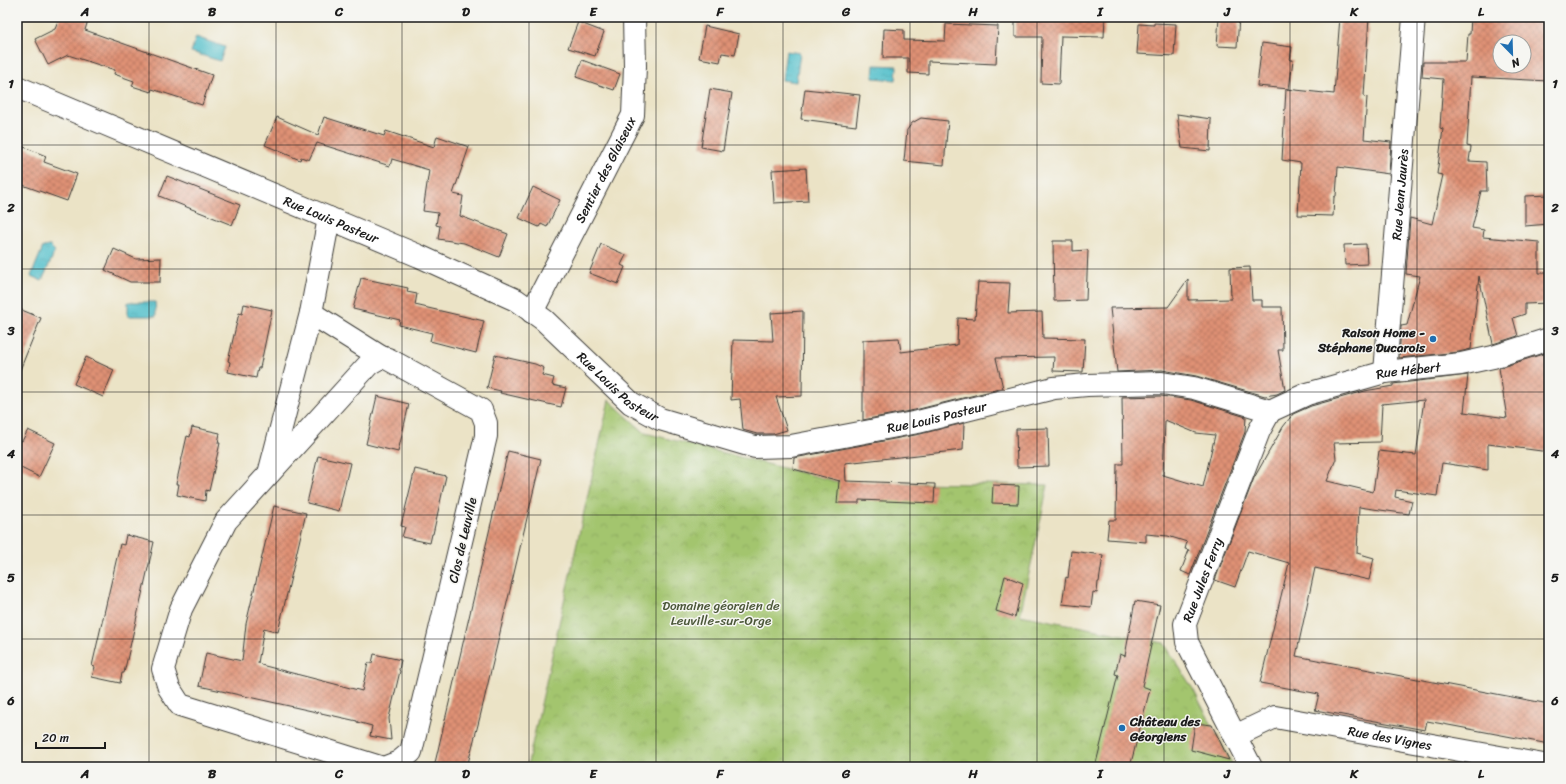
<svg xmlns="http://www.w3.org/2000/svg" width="1566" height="784" viewBox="0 0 1566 784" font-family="Sriracha,sans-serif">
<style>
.park{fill:url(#park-crowns);stroke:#607045}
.water{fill:url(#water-ripples);stroke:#386e74}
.building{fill:url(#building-cross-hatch);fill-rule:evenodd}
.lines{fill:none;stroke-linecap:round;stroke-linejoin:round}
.minor-casing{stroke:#3b3a36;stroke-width:24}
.minor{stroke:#fff;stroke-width:22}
.grid{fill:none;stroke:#1c1c1c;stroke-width:1;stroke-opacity:0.55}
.poi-dot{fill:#1f6fb2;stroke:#f6f6f2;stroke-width:1.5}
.labels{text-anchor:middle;stroke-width:3;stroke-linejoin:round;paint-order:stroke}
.street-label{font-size:13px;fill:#1c1c1c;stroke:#f6f6f2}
.poi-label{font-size:13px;font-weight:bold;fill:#1c1c1c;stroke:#f6f6f2;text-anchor:end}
.park-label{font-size:13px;fill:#4b5739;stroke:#f6f6f2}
.neatline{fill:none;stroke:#1c1c1c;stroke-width:1.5}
.grid-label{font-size:13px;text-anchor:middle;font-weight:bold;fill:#1c1c1c}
</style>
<defs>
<pattern id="park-crowns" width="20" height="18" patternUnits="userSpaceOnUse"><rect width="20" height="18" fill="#a3c56e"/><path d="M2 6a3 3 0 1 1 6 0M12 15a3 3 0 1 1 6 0" fill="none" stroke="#8ca95f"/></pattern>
<pattern id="water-ripples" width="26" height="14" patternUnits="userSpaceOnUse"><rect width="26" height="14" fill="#53c0cb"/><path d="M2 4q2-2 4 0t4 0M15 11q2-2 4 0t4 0" fill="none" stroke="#48a4ae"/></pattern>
<pattern id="building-cross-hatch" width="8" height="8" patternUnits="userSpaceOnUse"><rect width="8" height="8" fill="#df9174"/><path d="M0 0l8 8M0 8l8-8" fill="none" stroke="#b4765e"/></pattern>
</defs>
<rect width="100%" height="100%" fill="#f6f6f2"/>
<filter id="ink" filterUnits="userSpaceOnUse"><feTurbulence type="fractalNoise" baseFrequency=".025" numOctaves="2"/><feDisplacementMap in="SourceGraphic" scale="8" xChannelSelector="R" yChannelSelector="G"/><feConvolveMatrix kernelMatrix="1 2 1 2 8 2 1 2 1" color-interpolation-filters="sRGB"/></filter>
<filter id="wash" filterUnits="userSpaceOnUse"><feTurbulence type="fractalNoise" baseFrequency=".012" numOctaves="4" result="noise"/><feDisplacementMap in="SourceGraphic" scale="16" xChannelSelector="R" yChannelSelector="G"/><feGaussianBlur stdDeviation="0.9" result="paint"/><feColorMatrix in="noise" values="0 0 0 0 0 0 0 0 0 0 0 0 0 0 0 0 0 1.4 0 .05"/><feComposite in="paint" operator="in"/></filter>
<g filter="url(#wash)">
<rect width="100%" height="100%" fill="#ebe3c6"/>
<!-- park -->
<path class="park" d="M609,400L645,433L838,482L1048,485L1020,615L1164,643L1193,689L1234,767H527Z"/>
<!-- water -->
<path class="water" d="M196,37L225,47L220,61L191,52Z
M786,51L800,53L796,82L782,80Z
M874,65L897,66L896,80L873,78Z
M48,246H50L55,251L42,281L31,276L43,247H45Z
M128,302H155L156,316H128Z"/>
<g id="blocks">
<!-- building -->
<path class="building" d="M60,17H89L85,30L212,75L202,105L152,89L151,92L132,86L134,81L114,74L115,70L68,55L48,65L35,39L55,29Z
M1015,17H1105L1104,37L1061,36L1059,84L1041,83L1042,37H1015Z
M1219,17H1239L1237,47L1217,46Z
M1340,17H1369L1364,96L1367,97L1364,139L1391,142L1389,174L1338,167L1336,196L1334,197L1333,216L1298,215L1301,163L1282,160L1286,89L1334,94Z
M1471,17H1549V81L1471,77L1467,146L1471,147L1469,161L1486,162L1487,191H1481L1472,228L1484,230L1483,237L1539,242V273H1549V303L1525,304V314L1513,318L1518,336L1493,344L1479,276L1471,349L1459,352L1399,358L1401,326L1407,325L1420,276L1406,274L1410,218L1432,224L1443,175L1437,174L1443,129L1440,128L1443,79L1422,77L1423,62H1466L1468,34H1470ZM1500,42H1524V66H1500Z
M578,22L604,32L595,56L568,48Z
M1154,23L1176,24L1174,56L1137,54L1139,24L1154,25Z
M946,24L998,26L996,64L928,61V74L908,73V58H883L884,29L904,30V40L945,41Z
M705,26L739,34L735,55L722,53L720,62L699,58Z
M1262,43L1292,47L1290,60H1293L1289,89L1257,86Z
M582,60L620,74L614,90L576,77Z
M710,89L732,93L723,151L701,147Z
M805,89L860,95L856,126L801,119Z
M1177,114L1211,119L1210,151L1182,148Z
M277,117L318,135L324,117L384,136L386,131L434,147L437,136L469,147L453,194L463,196L460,216L508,234L499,257L464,243L438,239L440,226L436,225L438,213L423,211L429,170L392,159L390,166L317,143L309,160L301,157L300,160L265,145Z
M921,118L948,121L944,165L904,161L907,130L912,123Z
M24,147L46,156L44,162L77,174L67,201L17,183V163Z
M806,168L808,201L774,203L772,170Z
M167,176L240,205L232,225L159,196Z
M533,187L560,200L547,227L541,224L539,227L519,218Z
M1549,195V224L1525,226V196Z
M1053,241H1073V251L1088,250L1086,300L1054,301Z
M601,244L626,255L621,265L625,267L618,284L589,273Z
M1366,244L1367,264L1345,265L1344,245Z
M114,249L136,259L161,258L160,282H130L105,270Z
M1250,267L1252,300H1262V307H1282L1283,350H1278L1285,390L1277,394L1265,396L1196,376L1162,370L1117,372L1110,308L1168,307L1188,279V300L1231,299L1230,268Z
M361,278L408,288L407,292L417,294L415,305L484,321L476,353L430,341L432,333L399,325L400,320L353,309Z
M978,282L1010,283L1008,313L1042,312L1043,338L1085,339L1083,372L1053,371L1054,357L996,358L1003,388L915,410L863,420V340L899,338L901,352L957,345L958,318L975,319Z
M244,304L272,310L260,368H258L256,378L228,372L230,362L228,361L239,313L242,314Z
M17,308L41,318L18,375H17Z
M803,311L802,396L776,397L787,430L773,434H757L743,430L740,399L731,400L733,340L773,341L771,313Z
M1549,352V452L1488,444V470L1442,463L1437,496L1396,490L1395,497L1412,501L1409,514L1359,507L1357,553L1374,558L1369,580L1315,568L1296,656L1549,704V744L1427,721L1425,730L1315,710L1319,694L1260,683L1289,563L1248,551L1235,587L1215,580L1254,478L1283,427L1293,414L1311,406L1365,391L1393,386V384L1468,375L1464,412L1507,418L1499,368ZM1424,400L1416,455L1379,451L1373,492L1327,481L1336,459L1334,443L1380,442L1382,404Z
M495,355L535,364L544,368L542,375L554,378L552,385L566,388L561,407L500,393L501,391L487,388Z
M86,357L114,370L103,397L74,384Z
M377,396L409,404L398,452L366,444Z
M1161,396L1191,400L1246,417L1245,432L1190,575L1181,571L1189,550L1185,549L1187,542L1168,536L1146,534V542L1107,539L1109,520H1116L1117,464H1123L1122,397ZM1165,420L1196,433L1215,435L1203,487L1163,475Z
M964,423L963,450L845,463L846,481L935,484L934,503L859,500V503H837L839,481H840L793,469L794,458L920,434Z
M192,427L220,433L218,443H220L209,491L206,490L205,501L177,495L179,484H176L187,436L190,437Z
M1048,428L1049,466L1017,467L1016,429Z
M28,430L55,443L39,477L17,466V439L22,441Z
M508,451L541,459L480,717L467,767H434Z
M318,456L350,463L339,511L307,503Z
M415,469L446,476L433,534H432L430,543L402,537L405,527L401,526Z
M993,485L1019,486L1018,504L992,503Z
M274,506L306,513L278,632L264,628L258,663L261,664V665L362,691L368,663H372L374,654L401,660L399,670L400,671L389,718L391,740L370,736L372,726L357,722V721L199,686L206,653L242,661L246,624Z
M126,535L154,542L124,673H122L120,683L92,677L95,667L92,666L120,544L124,545Z
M1071,551L1103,555L1099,582H1098L1097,593L1093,592L1091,607L1062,604L1066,577L1068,578Z
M1005,576L1023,583L1015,617L996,611Z
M1135,601L1160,605L1142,686L1150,689L1130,767H1095L1118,675L1115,674L1120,654L1125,656Z
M1195,723L1212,725L1229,760L1191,750Z"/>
</g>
</g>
<g filter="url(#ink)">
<use href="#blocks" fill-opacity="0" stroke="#3b3a36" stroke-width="1"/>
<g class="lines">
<defs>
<g id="minor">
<path id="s1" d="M17,87L419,256L516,300L544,320L631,403L660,419L755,447L791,446L918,422L1054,388L1087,385L1162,383L1194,388L1270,411"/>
<path id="s2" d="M532,312L633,115L635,66L634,17"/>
<path d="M311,313L381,357"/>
<path id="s3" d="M1385,372L1414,17"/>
<path id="s4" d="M1270,411L1307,394L1385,372L1461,364L1493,357L1549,339"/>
<path d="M270,470L311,313L329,218"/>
<path id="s5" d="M1235,736L1275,717L1549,766"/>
<path d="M380,767L180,705L169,688L163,669L181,609L226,521L369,364L381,357L388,359L481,410L486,423V436L411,752L399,762L386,767"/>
<path id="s6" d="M1251,767L1187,642L1185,624L1259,431L1270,411"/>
</g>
</defs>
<!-- minor casing -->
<use href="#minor" class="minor-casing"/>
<!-- minor -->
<use href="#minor" class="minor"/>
</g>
</g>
<!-- grid -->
<path class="grid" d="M149,17V767M276,17V767M402,17V767M529,17V767M656,17V767M783,17V767M910,17V767M1037,17V767M1164,17V767M1290,17V767M1417,17V767M17,145H1549M17,269H1549M17,392H1549M17,515H1549M17,639H1549"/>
<!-- markers -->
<g class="poi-dot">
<circle cx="1433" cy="339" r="4"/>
<circle cx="1122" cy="728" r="4"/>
</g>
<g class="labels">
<!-- street labels -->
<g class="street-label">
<text dy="5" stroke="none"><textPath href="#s2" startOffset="160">Sentier des Glaiseux</textPath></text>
<text dy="5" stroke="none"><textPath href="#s3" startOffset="178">Rue Jean Jaurès</textPath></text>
<text dy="5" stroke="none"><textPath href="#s1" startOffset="341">Rue Louis Pasteur</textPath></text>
<text dy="5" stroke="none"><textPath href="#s4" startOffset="145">Rue Hébert</textPath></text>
<text dy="5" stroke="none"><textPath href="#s1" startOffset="677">Rue Louis Pasteur</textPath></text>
<text dy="5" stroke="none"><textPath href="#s1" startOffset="1014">Rue Louis Pasteur</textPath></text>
<text transform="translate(462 540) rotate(-77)" y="5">Clos de Leuville</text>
<text dy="5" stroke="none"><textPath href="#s6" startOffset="206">Rue Jules Ferry</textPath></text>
<text dy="5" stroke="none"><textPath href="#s5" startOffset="161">Rue des Vignes</textPath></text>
</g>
<!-- poi labels -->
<g class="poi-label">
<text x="1425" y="337">Raison Home -<tspan x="1425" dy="15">Stéphane Ducarois</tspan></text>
<text x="1130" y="726" text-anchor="start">Château des<tspan x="1130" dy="15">Géorgiens</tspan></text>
</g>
<!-- park labels -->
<g class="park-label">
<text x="721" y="610">Domaine géorgien de<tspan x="721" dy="15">Leuville-sur-Orge</tspan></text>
</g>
</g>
<!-- margin -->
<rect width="1566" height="784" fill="none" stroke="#f6f6f2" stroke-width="44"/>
<!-- north arrow -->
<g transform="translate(1512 54) rotate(157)"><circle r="19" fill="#f6f6f2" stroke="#9f9f9c"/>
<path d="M0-3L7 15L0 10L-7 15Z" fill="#1f6fb2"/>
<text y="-6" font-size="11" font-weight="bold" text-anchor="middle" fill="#1c1c1c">N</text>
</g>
<!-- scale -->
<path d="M36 742v6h69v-6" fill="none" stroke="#1c1c1c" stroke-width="2"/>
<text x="42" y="742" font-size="12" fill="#1c1c1c" stroke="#f6f6f2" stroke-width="3" paint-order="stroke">20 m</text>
<rect x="22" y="22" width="1522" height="740" class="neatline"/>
<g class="grid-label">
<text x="85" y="16">A</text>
<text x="212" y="16">B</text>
<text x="339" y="16">C</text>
<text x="466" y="16">D</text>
<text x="593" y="16">E</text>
<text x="720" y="16">F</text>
<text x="846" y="16">G</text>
<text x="973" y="16">H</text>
<text x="1100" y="16">I</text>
<text x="1227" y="16">J</text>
<text x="1354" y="16">K</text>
<text x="1481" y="16">L</text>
<text x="11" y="88">1</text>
<text x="1555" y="88">1</text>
<text x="11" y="212">2</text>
<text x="1555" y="212">2</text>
<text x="11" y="335">3</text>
<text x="1555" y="335">3</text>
<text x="11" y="458">4</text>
<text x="1555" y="458">4</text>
<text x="11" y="582">5</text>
<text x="1555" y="582">5</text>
<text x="11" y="705">6</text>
<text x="1555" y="705">6</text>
<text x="85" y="778">A</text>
<text x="212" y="778">B</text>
<text x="339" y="778">C</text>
<text x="466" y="778">D</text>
<text x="593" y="778">E</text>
<text x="720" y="778">F</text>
<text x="846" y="778">G</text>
<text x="973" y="778">H</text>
<text x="1100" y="778">I</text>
<text x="1227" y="778">J</text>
<text x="1354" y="778">K</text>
<text x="1481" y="778">L</text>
</g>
</svg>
